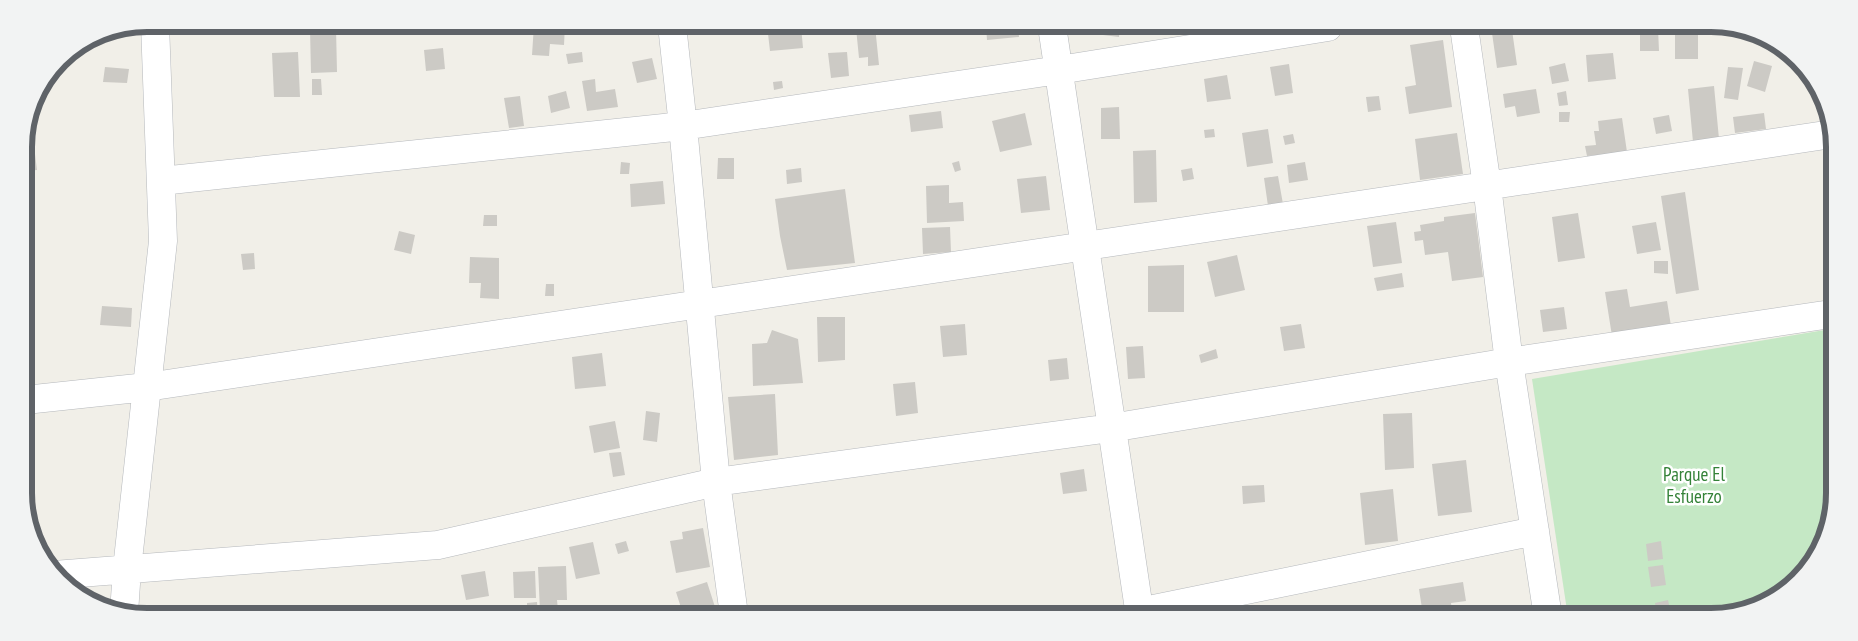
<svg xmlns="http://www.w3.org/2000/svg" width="1858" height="641" viewBox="0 0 1858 641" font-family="'PT Sans Narrow',sans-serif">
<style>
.green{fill:#c5e8c5}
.building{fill:#cccac5}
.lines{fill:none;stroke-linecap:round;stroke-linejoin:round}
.street-casing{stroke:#b5b8bc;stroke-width:29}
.street{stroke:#fff;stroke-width:28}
.labels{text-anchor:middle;stroke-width:5;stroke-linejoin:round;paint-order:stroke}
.park-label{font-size:19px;fill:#348238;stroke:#fff}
.rim{fill:none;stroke:#5f6368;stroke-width:6}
</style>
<rect width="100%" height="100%" fill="#f1efe8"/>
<!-- green -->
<path class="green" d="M1831,329L1830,526L1813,562L1786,591L1718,617H1568L1532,379Z"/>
<!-- building -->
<path class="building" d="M534,25H565L564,45L550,44L549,56L532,55Z
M767,25L801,26L803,48L770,51Z
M875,26L879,65L868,66V57L859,58L856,28Z
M986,26H1018L1019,37L987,40Z
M1104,26H1120L1119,37L1103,35Z
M1126,26H1143L1142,34L1125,32Z
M336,28L337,72L311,73L310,29Z
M1640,28H1658L1659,51H1640Z
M1512,30L1517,65L1497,68L1492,33Z
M1675,33H1698V59H1675Z
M1443,40L1452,107L1409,114L1405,87L1416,85L1410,45Z
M443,48L445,69L426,71L424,50Z
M298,52L300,97H274L272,53Z
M582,52L583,62L568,64L566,54Z
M847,52L849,76L831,78L828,53Z
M1613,53L1616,79L1588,82L1586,55Z
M652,58L657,79L637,83L632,62Z
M1754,61L1772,66L1765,92L1747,86Z
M1565,63L1569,81L1552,84L1549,67Z
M1289,64L1293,93L1275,96L1270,67Z
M105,67L129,69L127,83L103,82Z
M1728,67L1743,68L1738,100L1724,98Z
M1227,75L1231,99L1207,102L1204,79Z
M312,79H321L322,95H312Z
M595,79L596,92L615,89L618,107L587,111L582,81Z
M782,81L783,88L774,90L773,82Z
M1714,86L1719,139L1693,142L1688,89Z
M1536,89L1540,113L1517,117L1515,106L1505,108L1503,94Z
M566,91L570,108L551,113L548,96Z
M1566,91L1568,105L1559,106L1557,93Z
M520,96L524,126L509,128L504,98Z
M1379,96L1381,110L1368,112L1366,97Z
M1119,107L1120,139H1101V108Z
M941,111L943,128L911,132L909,115Z
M1559,112H1570L1569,122H1559Z
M1025,113L1032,145L1000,152L992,121Z
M1764,113L1766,129L1735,133L1733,117Z
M1669,115L1672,131L1656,134L1653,118Z
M1622,118L1627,152L1587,156L1585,146L1596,145L1594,131H1599L1598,121Z
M1214,129L1215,137L1205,138L1204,130Z
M1268,129L1273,163L1247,167L1242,133Z
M1457,133L1463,174L1420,180L1415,139Z
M1293,134L1295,143L1285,145L1283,136Z
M33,138L37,170L24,171V139Z
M1156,150L1157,202L1134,203L1133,151Z
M718,158H734V179H717Z
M959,161L961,170L955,172L952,163Z
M621,162L630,163L629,174H620Z
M1305,162L1308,180L1289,183L1287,165Z
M801,168L802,182L787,184L786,170Z
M1192,168L1194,179L1183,181L1181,170Z
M1046,176L1050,210L1021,213L1017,179Z
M1278,176L1283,204L1268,206L1264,178Z
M663,181L665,204L631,207L630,184Z
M949,185V203L963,202L964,221L927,223L926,186Z
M845,189L855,263L787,270L780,236L775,199Z
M1685,192L1699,290L1676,294L1661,196Z
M1475,213L1483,277L1452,281L1448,252L1425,255L1423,240L1415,241L1414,232L1421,231L1420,225L1444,221V217Z
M1578,213L1585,258L1558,262L1552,217Z
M484,215H497V226H483Z
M1396,222L1402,263L1373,267L1367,226Z
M1656,222L1661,250L1637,254L1632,226Z
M950,227L951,252L923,254L922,228Z
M399,231L415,235L411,254L394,250Z
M254,253L255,269L243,270L241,254Z
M1237,255L1245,290L1215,297L1207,262Z
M470,257L499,258V299L480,298L481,283H469Z
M1654,261H1668V274L1654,273Z
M1184,265V312H1148V266Z
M1402,273L1404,287L1377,291L1374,278Z
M546,284H554V296H545Z
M1627,289L1630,307L1667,301L1671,326L1612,336L1605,292Z
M102,306L132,308L131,327L100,325Z
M1564,307L1567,329L1543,332L1540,310Z
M817,317H845V360L818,362Z
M965,324L967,355L943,357L940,326Z
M1301,324L1305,348L1284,351L1280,327Z
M772,330L798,339L803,383L753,386L752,344L767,343Z
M1143,346L1145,378L1128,379L1126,347Z
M1216,349L1218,358L1201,363L1199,355Z
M602,353L606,386L575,389L572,357Z
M1067,358L1069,379L1050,381L1048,360Z
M915,382L918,413L896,416L893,384Z
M775,394L778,455L734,460L728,397Z
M646,411L660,413L657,442L643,440Z
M1412,413L1414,468L1385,470L1383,414Z
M615,421L620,448L594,453L589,426Z
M621,452L625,475L613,477L609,453Z
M1466,460L1472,512L1438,516L1432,464Z
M1084,469L1087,491L1063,494L1060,473Z
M1264,485L1265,502L1243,504L1242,486Z
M1393,489L1398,541L1365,545L1360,493Z
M703,528L710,567L676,573L670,541L683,539L682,532Z
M626,541L629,551L618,554L615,544Z
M1661,541L1663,559L1648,561L1646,544Z
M593,542L600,574L576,579L569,547Z
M1663,565L1666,585L1651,587L1648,567Z
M566,566L567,600H557L558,610L540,611L538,567Z
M485,571L489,596L466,600L461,575Z
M535,571L536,598H514L513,572Z
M707,582L715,607L692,614H683L676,592Z
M1463,582L1466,601L1451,603L1452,610L1423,615L1419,589Z
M1668,600L1671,614L1657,617L1655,603Z
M537,602L538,614H527V603Z
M608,606L610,614H577V613Z"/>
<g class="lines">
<defs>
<path id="street" d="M672,25L683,126L716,482L734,615
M1052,26L1140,616
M1464,27L1487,186L1509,362L1548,617
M161,181L683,126L1059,70L1328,27
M25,400L147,387L1832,134
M54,575L438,545L716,482L1111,428L1509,362L1831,314
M1139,612L1535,531
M124,613L127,569L163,241L155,24"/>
</defs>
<!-- street casing -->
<use href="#street" class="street-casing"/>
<!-- street -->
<use href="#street" class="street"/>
</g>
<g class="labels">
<!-- park labels -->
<g class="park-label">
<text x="1694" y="481">Parque El<tspan x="1694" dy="22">Esfuerzo</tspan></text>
</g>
</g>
<!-- crop -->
<path d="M0 0H1858V641H0ZM147 32H1711A115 115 0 0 1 1826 147V493A115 115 0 0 1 1711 608H147A115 115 0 0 1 32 493V147A115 115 0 0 1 147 32Z" fill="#f2f3f3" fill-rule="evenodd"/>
<path class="rim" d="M147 32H1711A115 115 0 0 1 1826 147V493A115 115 0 0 1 1711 608H147A115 115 0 0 1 32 493V147A115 115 0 0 1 147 32Z"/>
</svg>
